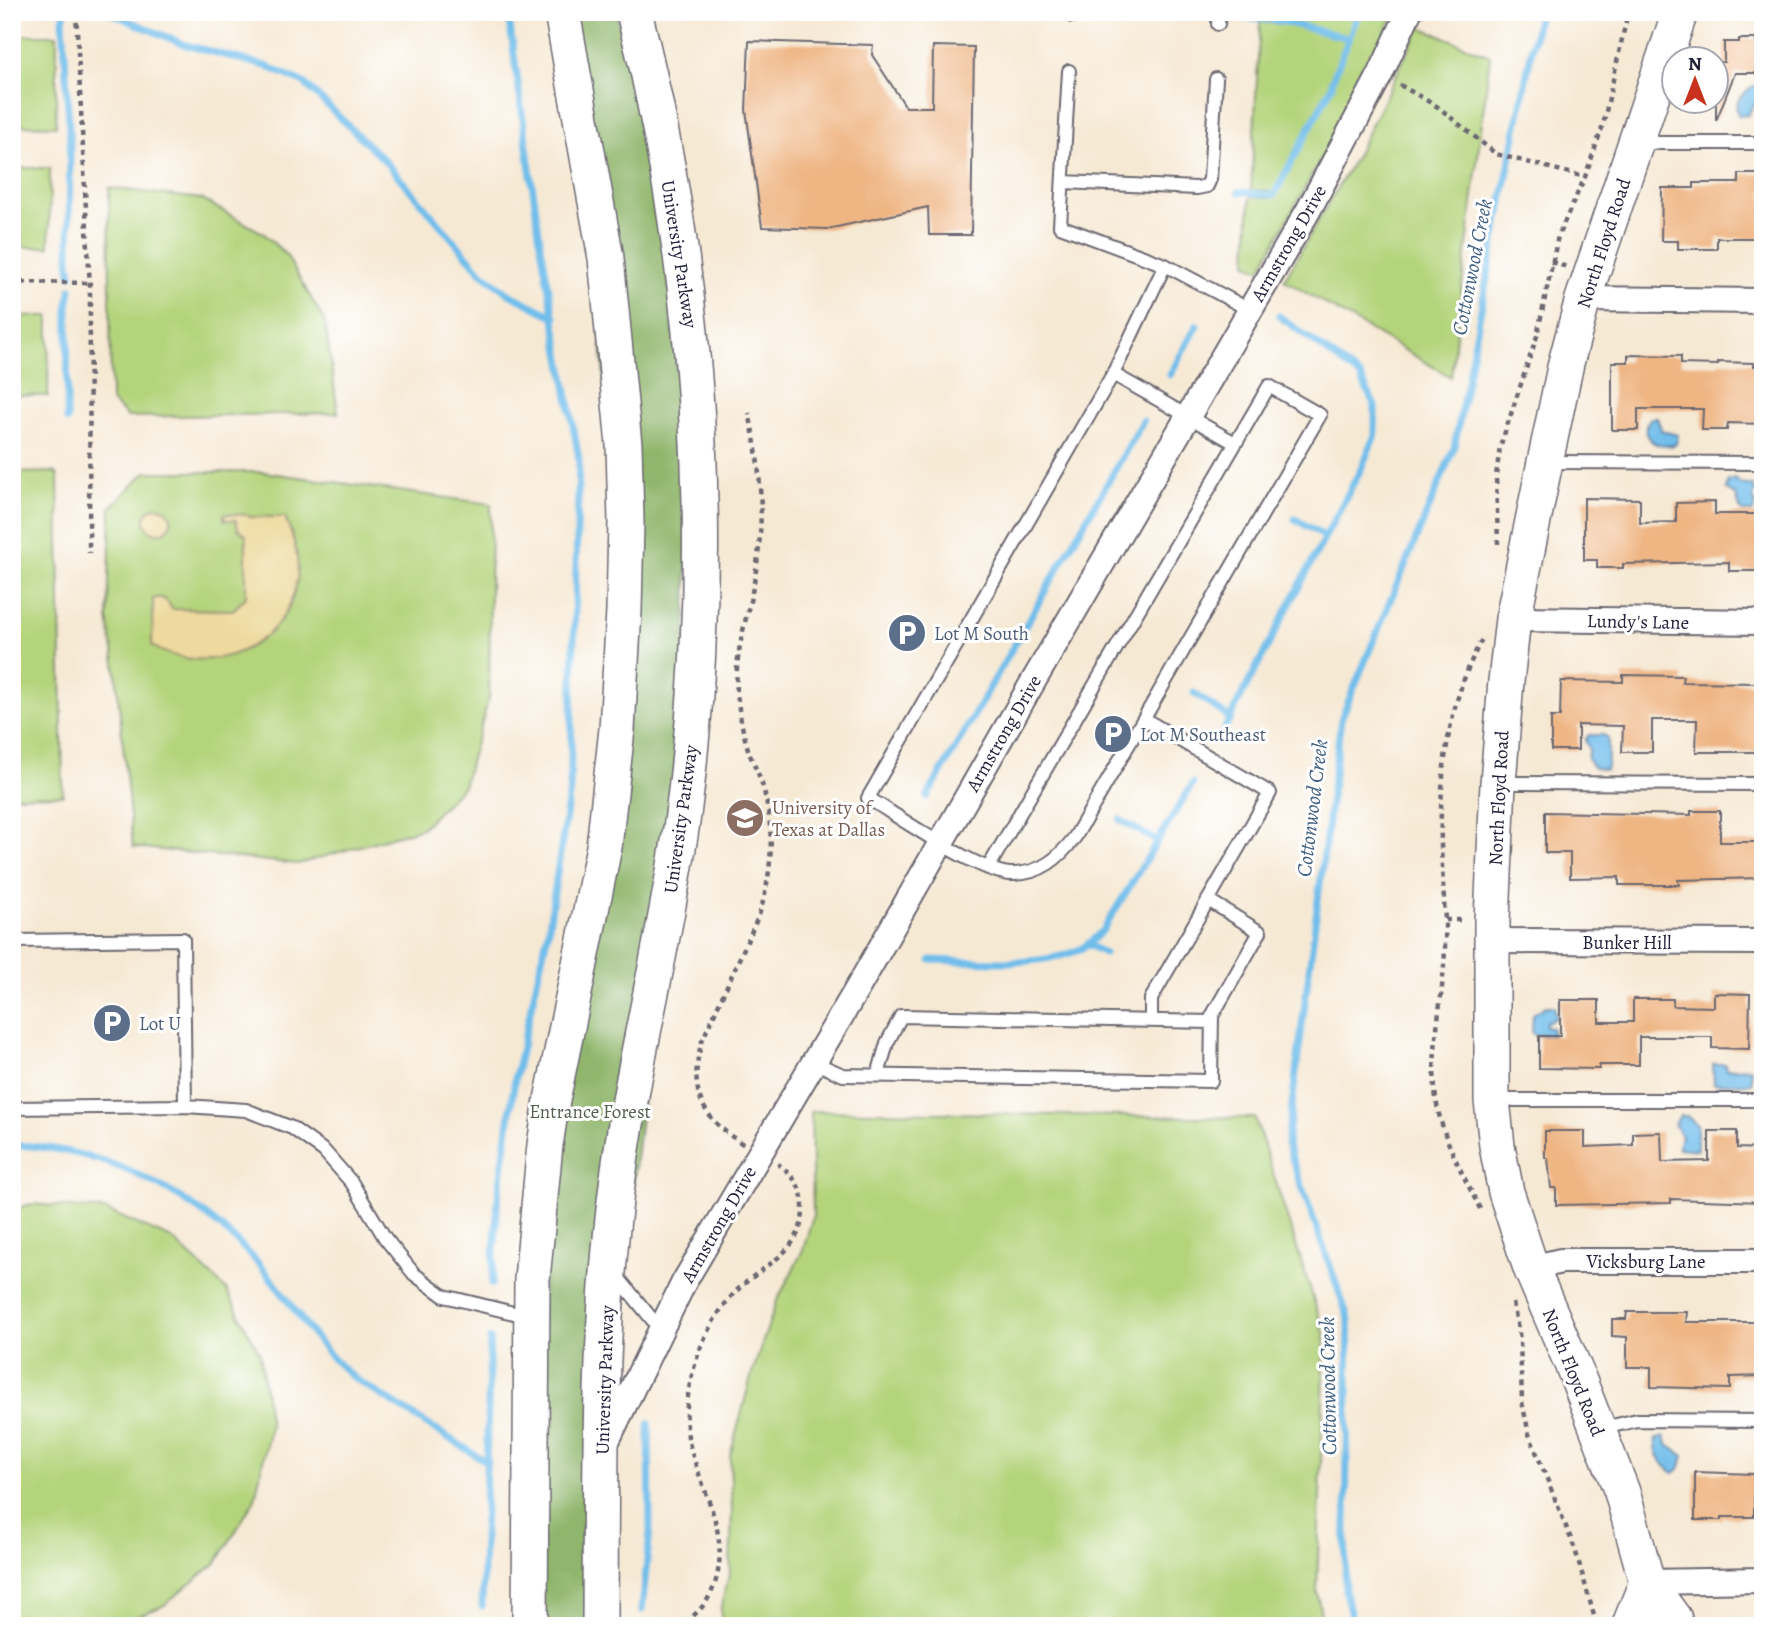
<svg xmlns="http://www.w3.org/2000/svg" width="1775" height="1638" viewBox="0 0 1775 1638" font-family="Alegreya,serif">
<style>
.green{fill:#b4d47c;stroke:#6b7b5c;stroke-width:2}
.forest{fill:#8fb66c;stroke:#586c54;stroke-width:2}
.sand{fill:#eeda9e;stroke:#887e6c;stroke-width:2}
.water{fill:#71beeb;stroke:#4a7093;stroke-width:2}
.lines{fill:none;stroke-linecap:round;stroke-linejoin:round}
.stream{stroke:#71beeb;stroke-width:7}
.building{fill:#efb684}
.lane-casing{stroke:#6c6871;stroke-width:16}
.street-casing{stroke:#6c6871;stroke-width:28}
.secondary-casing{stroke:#6c6871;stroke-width:38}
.path{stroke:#6c6871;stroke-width:4.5;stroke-dasharray:5 5;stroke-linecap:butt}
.lane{stroke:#fff;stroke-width:12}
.street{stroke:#fff;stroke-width:24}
.secondary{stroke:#fff;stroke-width:35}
.labels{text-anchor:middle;stroke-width:6;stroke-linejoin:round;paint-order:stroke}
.street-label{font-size:19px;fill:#22223b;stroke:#fff}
.service-label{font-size:19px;fill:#4e5e75;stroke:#fff;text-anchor:start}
.education-label{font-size:19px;fill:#785e54;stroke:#fff;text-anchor:start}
.park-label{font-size:19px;fill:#556052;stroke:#fff}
.water-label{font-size:21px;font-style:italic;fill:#426081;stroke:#fff}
</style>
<rect width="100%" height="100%" fill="#fff"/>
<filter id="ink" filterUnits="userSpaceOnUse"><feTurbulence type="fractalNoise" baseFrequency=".0143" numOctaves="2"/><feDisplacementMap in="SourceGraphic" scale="14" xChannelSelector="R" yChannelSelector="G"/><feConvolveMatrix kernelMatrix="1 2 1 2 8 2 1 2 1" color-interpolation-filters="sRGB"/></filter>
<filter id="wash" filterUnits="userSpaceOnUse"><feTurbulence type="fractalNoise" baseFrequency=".00686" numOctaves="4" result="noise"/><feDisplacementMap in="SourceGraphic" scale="28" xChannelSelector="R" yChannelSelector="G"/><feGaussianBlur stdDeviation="1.57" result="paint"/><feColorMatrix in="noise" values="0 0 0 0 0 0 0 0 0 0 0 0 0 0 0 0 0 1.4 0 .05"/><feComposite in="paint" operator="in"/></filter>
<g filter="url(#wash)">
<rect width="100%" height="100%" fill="#f6e9d4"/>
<!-- green -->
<path class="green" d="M1261,12H1395L1356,95L1260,270L1247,263L1250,196L1270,198V191L1251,190L1260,22L1280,24V18L1260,16Z
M1420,27L1490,56L1451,377L1284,280L1356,156Z
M12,35H57L56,126L12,125Z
M13,168H50L49,247H12Z
M109,188L201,199L263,233L286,255L325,322L338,413L128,417L111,401Z
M12,316H49L48,396L12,395Z
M54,472L58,475L63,795L12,796V473Z
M146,472H263L491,504L489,698L463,786L422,828L298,864L133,847L115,663L108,618L111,507Z
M811,1111L1255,1118L1325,1335L1317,1592L1323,1626H721V1606L730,1571L732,1509L730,1456L751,1377L776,1303L803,1250L813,1216Z
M32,1204L105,1210L172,1239L226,1289L260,1354L270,1427L255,1499L217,1562L163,1606L113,1626H12V1209Z"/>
<!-- forest -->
<path class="forest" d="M572,12H616L660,188L688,488L685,706L586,1626H539L543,1288L563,1102L632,695Z"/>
<!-- sand -->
<path class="sand" d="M145 520a13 13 0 1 1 26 0a13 13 0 1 1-26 0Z
M224,514L248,515L250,517H285C294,538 300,557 297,580C287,647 209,680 152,646L153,599C163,595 168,601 172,609L233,610L246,597V535L238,529L236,520H224Z"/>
<!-- water -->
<path class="water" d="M1753,86H1763V102L1754,104L1748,115L1739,116C1731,103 1743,93 1753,86Z
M1657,418L1662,431L1678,435L1676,444C1658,451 1635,436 1651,418Z
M1735,479L1741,484L1753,486L1755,490L1753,499L1756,503L1753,512H1743L1740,508L1736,495L1726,490L1728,481Z
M1589,735H1604L1608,738C1608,746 1609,763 1606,770L1593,767L1587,758L1589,749L1585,740Z
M1546,1006H1554L1556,1018L1546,1022V1026L1552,1028V1035H1534L1532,1032L1533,1014Z
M1713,1064H1725L1726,1069L1751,1068L1752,1083L1714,1084Z
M1680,1116H1687L1697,1125V1150L1678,1148L1681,1136L1674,1124Z
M1664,1436L1668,1445L1684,1456L1679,1469L1674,1473C1663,1468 1654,1451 1656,1439Z"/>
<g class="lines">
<!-- stream -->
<path class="stream" d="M65,12L63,20L70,144L69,259L71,275
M108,12L186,45L266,66L304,83L384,160L482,273L509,294L555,317
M1247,18L1254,19
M1260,19L1280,21L1349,38
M1239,192H1245
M1251,193L1274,195L1332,86V81L1359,12
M1170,375L1197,325
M67,420L68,305L71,289
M1295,519L1324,536
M1194,693L1231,719
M1221,735L1362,467L1375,435V406L1360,376L1279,316
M927,797L1143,421
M1120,820L1157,841
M1087,944L1104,953
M931,960C972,961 1047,968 1082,948C1090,944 1096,936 1103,930L1193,783
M12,1145C114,1148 211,1202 273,1281C298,1313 317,1345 347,1372C360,1384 377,1392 392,1402C423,1422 455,1442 487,1462
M492,1284L498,1198L515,1078L548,932L570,789L579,459L540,240L508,12
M482,1606L490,1339
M642,1610L650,1531L649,1424
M1353,1626L1345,1590L1349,1320L1287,1144L1341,719L1454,448L1539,12"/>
</g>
<g id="blocks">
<!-- building -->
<path class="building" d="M1739,39H1756V43H1763V67H1757V73H1735L1716,121V62H1724V42H1739Z
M749,41L873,45L872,55L906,107H932L933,46L974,47L971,235H929L928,207L828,229L762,227L746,110Z
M1739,174H1763V238H1717V249H1678V241H1661L1662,188H1694V183H1739Z
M1628,355L1681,356V364L1718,365V362L1754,363V366H1763V424L1728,423L1727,430H1702L1703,409H1638V430H1612V362H1628Z
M1584,498L1640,499V523L1676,522V503L1715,502V514H1763V571H1729V562L1623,564V568H1597V560H1584Z
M1623,675L1683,676L1682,682L1759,683L1758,752H1696L1697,720H1652V752H1622L1623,726L1578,725V750H1551V717H1560L1561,681L1623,682Z
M1691,811H1720V842H1763V878L1678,880L1679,885H1619V877L1570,878V853H1545V812L1691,815Z
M1714,993L1750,994L1749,1049L1712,1048V1037H1639V1065H1599V1069L1539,1068V1036H1560V1000H1599V1022H1633V999H1673V1006L1714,1007Z
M1545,1131H1585V1147L1633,1145V1133L1661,1132L1662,1162L1709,1161V1131H1737V1148L1763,1149V1202L1671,1199V1203L1556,1205V1188H1551L1548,1158H1545Z
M1627,1312H1687L1686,1322H1763V1376L1730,1377V1389L1651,1387V1367H1627V1337L1612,1336V1319H1626Z
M1695,1472L1754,1474V1517H1722V1520H1695Z"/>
</g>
</g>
<g filter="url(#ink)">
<use href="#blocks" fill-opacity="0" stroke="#6c6871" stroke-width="2"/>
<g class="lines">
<defs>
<path id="lane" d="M1072,16V12
M1218,24L1219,12
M1069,71L1060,226L1165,265L1250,310
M1637,143H1763
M1064,182L1197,188L1207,186L1210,179L1216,79
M1113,374L1235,443
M1549,462L1763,463
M1144,719L1270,793L1151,999V1020
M1502,783L1763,784
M988,868L1269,386L1320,415L1075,837C1059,858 1041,874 1012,874C980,874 898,816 868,798L1113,374L1165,265
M12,941L183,939L185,1106L246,1110L292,1128L324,1151L352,1183L385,1238L414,1274L444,1296L530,1317
M813,1062L843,1075L1211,1081L1212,1016L1260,932L1208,900
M878,1075L887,1043L901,1016L1212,1022
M1496,1100H1763
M12,1108L185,1106
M616,1275L660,1329
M1600,1429L1637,1420L1763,1421"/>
<path id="street" d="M1583,299L1763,301
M1513,619L1763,622
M1492,941L1763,942
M1531,1268L1561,1261H1763
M605,1445L684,1282L857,989L1030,687L1308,211L1380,75L1409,12
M1647,1582L1763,1580"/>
<path id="secondary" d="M530,1626L532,1279L545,1145L552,1100L604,847L617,729L624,611L626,522L624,445L606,258L562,12
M600,1626C601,1484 598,1342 615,1201C630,1071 665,945 683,815C718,548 700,273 634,12
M1631,1626V1622L1647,1582
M1675,1626L1674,1619L1647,1582L1622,1492L1576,1373L1531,1268L1506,1192L1497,1146L1492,1100V921L1498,783L1506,681L1513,619L1545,462L1566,363L1583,299L1680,12"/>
</defs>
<!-- lane casing -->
<use href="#lane" class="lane-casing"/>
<!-- street casing -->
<use href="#street" class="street-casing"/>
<!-- secondary casing -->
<use href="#secondary" class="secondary-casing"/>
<!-- path -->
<path class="path" d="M76,12L90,288L89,553
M1400,85L1438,107L1496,154L1585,177
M1551,262L1567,267
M12,282L90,283
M1498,544L1496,476L1500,447L1537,336L1558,236L1585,177L1603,125L1628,12
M1445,920H1465
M743,1144C700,1117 688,1090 702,1041L759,915C773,872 775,828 762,784C759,774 754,765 750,755C743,735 739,713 737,692C734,653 747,620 754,582C765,524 762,470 749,413
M1480,1209C1464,1176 1444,1142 1437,1105C1428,1052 1444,1000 1445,946C1446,913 1442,879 1441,845C1439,774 1448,702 1482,639
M1513,1303L1520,1339L1522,1402L1529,1434L1575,1549L1597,1626
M676,1626C697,1617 710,1601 716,1580C730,1530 700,1489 689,1442C684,1419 687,1391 694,1368C701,1342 713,1318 730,1298C757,1265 804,1256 803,1207C803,1189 793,1174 778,1164"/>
<!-- lane -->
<use href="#lane" class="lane"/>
<!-- street -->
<use href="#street" class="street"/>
<!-- secondary -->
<use href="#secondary" class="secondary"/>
</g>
</g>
<!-- icons -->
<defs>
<symbol id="parking-disc" viewBox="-11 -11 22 22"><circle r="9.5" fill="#5c6f8a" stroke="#fff"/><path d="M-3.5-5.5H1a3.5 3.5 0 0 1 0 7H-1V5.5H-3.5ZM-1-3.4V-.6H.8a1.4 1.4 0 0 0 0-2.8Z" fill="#fff"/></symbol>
<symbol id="university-disc" viewBox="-11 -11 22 22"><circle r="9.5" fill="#8d6e63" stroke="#fff"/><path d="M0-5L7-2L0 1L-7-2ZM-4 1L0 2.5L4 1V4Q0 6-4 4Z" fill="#fff"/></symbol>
</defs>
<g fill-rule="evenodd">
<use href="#parking-disc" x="885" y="611" width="44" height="44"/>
<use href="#parking-disc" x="1091" y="712" width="44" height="44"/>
<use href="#university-disc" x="723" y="796" width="44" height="44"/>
<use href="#parking-disc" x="90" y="1001" width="44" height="44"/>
</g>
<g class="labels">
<!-- street labels -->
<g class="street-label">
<text transform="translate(1288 243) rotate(-60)" y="7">Armstrong Drive</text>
<text transform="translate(1603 243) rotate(-72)" y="7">North Floyd Road</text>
<text transform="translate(680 254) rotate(81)" y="7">University Parkway</text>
<text transform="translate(1638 621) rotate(1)" y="7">Lundy's Lane</text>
<text transform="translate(1003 733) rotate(-60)" y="7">Armstrong Drive</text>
<text transform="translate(1498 798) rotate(-87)" y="7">North Floyd Road</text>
<text transform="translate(680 819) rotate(-82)" y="7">University Parkway</text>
<text x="1627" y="949">Bunker Hill</text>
<text transform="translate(718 1224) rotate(-60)" y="7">Armstrong Drive</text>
<text x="1646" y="1268">Vicksburg Lane</text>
<text transform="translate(1574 1372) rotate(68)" y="7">North Floyd Road</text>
<text transform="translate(604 1380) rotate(-88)" y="7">University Parkway</text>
</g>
<!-- service labels -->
<g class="service-label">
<text x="934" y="640">Lot M South</text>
<text x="1140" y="741">Lot M Southeast</text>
<text x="139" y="1030">Lot U</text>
</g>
<!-- education labels -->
<g class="education-label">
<text x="772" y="814">University of<tspan x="772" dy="22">Texas at Dallas</tspan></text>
</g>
<!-- park labels -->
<g class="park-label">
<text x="590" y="1118">Entrance Forest</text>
</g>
<!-- water labels -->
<g class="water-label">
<text transform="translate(1472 267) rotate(-79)" y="7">Cottonwood Creek</text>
<text transform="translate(1312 808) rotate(-83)" y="7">Cottonwood Creek</text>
<text transform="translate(1328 1386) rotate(-91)" y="7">Cottonwood Creek</text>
</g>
</g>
<!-- margin -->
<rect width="1775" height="1638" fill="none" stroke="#fff" stroke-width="42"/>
<!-- north arrow -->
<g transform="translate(1695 80)"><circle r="33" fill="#ffffff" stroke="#a7a7b1" stroke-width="2"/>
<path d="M0-5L12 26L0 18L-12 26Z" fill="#c8321e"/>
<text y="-10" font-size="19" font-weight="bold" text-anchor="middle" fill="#22223b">N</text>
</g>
</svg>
